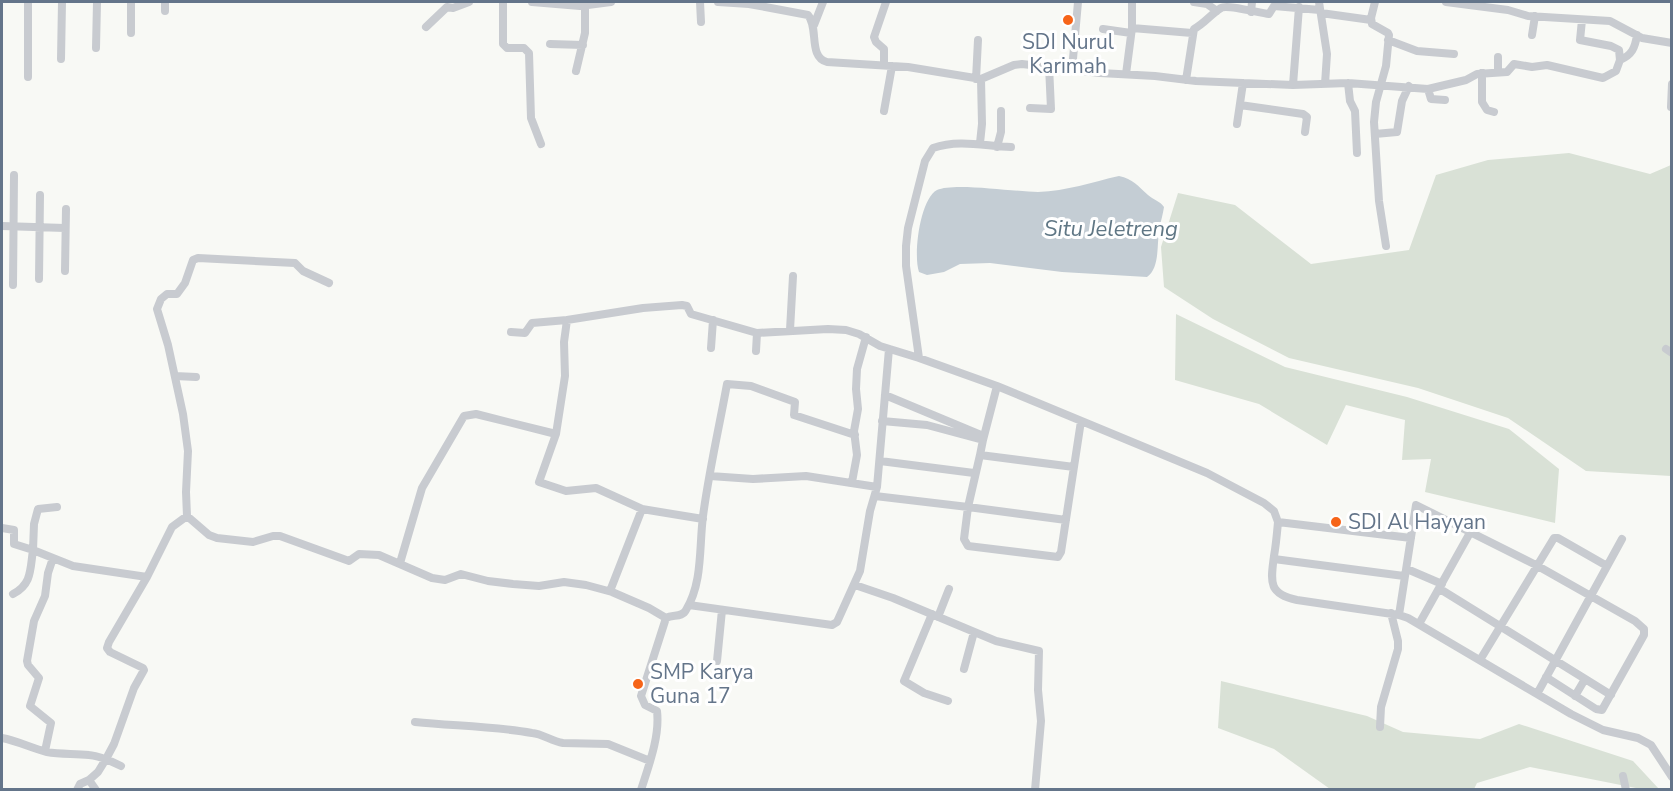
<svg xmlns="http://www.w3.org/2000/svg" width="1673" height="791" viewBox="0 0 1673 791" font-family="'Nunito Sans',sans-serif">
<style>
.green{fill:#d9e1d6}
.water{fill:#c4cdd4}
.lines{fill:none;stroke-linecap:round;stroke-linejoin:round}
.street{stroke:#c8cbd0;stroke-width:8}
.poi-dot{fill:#f66418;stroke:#fff;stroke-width:2}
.labels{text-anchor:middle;stroke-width:6;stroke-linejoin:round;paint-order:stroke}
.poi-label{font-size:21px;fill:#64758a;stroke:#fff;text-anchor:start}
.water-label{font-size:22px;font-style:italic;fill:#607785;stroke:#fff}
</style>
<rect width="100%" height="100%" fill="#f8f9f5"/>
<!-- green -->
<path class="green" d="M1569,153L1650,174L1671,165V476L1586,471L1508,418L1418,388L1289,358L1213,319L1164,287L1161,247L1178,193L1235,205L1311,264L1409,250L1436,175L1488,160Z
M1176,314L1285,367L1407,397L1509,429L1559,469L1555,523L1425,492L1431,459L1402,460L1405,420L1346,405L1327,445L1259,404L1175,380Z
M1221,681L1367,716L1403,732L1480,739L1519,724L1633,761L1659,789H1641L1530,767L1477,783L1474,789H1330L1274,749L1218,728Z"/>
<!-- water -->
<path class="water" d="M1119,176C1133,179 1138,186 1148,195C1154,200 1160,201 1164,207C1163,214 1161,220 1160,226C1156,242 1161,267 1147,277L1062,272L990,263L960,264L944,272L927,275L919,272C913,255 920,199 937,190C954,182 1016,192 1038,192C1067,191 1092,182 1119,176Z"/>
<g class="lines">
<!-- street -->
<path class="street" d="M503,2V44L507,48H524L529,53L531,118L541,144
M532,2L580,6L611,2
M700,2L701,22
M718,2L749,4L808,15C819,28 808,57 827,62L908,67L981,79L1014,65L1022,64L1100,73L1155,76L1196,81L1293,85L1348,83L1428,89L1431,99L1445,100
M1194,2L1207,4L1217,11
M1319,2L1327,54L1325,84
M1375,2L1371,18L1372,24L1388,33L1389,35L1386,66L1376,102L1374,122L1379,201L1386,246
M1446,2L1508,10L1528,16L1610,21L1642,38L1672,43
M165,11V2
M1251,12L1252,2
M1321,13L1371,20
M814,25L823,2
M426,27L447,7L453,8L469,2
M1132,28L1192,33
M1103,29L1131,33
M131,33V2
M1532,35L1535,16
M1388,40L1417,51L1454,54
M550,44L583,45
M96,48L97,2
M61,59L62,2
M1620,60C1632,55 1635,48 1637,35
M884,65V49L876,42L874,37L886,2
M1072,70L1078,2
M576,71L585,33V6
M1498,72V57
M1482,73V102L1487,110L1494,112
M1126,74L1132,28V2
M28,77V2
M976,79L978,40
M1186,80L1194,29C1205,23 1211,14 1221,8C1227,4 1259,13 1269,14L1274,6L1320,10
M1348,83L1350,101L1355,111L1357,153
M1293,85L1299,7
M1428,89L1466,80L1477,74L1507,72L1514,64L1532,67L1547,65L1603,78L1616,71L1620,60L1619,50L1611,46L1580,40L1582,20
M1240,105L1303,114L1307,117L1305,132
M1671,107L1672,84
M1030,108L1051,109L1049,66
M884,111L892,66
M1237,124L1243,83
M1375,134L1397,132L1402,101L1409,86
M980,143L982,124L981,79
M997,147L1001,132V111
M2,226L65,228
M65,271L66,209
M39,279L40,195
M13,285L14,175
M790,330L793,276
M511,332L525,333L532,323L567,320
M711,348L713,320
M1666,349L1672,353
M756,351L757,333L828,329L846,330L859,334L880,346L919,358L906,266V246L908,228L925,161L933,148C959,139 984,146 1011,147
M919,358L997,386L1207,473L1264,503L1274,511L1278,522C1277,533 1276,545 1274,556C1271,580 1267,594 1297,600L1399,615L1408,618L1571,714L1603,730L1638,738L1651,745L1672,777
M175,376L196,377
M885,395L981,435
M882,421L927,425L983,440L980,455L1074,467
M556,434L539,482L566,491L596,488L642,509L703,519
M983,440L997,386
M980,455L968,507L1066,520
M880,461L974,473
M710,476L753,479L806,476L877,487
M852,482L857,455L854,431L858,409L856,389L857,369L866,337
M875,496L968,507L964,539L968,546L1058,557L1061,552L1081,421
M57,507L38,509L34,524L33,550L73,566L147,577
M187,516L209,535L217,538L253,542L273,536H280L349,561L359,554L379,555L432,578L445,580L461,574L488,581L513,584L539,586L564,582L586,585L612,592L649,608L666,618
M1278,522L1411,538
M2,528L14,530V544L33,550C30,570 32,584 13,594
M1274,559L1404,576
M400,563L422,488L464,416L476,414L556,434L565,376L564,342L567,320L643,308L682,305L687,306L691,314L757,333
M1407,569L1442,584
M855,585L893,598L996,641L1039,651L1038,690L1041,721L1035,790
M1440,589L1611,695
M610,591L642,509
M689,605L832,625L837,622L860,571L870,511L877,487L889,349
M932,614L904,681L924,693L948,701
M1399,615L1416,505L1536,565L1635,621L1644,629V635L1602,710L1596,709L1546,677
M938,617L949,589
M1419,624L1471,531
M1480,660L1554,538H1558L1607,566
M717,661L722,610
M964,669L974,632
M1537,694L1622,539
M1575,696L1585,679
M415,722C454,726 493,726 532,733C543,734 551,741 563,743L608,744L650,761
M1380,727L1381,707L1398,649V641L1391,613
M2,738C18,741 31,748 47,752C61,755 75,753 89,755C100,756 111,761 121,766
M45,751L51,723L30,706L39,678L28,665L27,661L34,621L45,596L48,573L53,558
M1623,776L1626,790
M89,780L96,790
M77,790L80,784L89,780L98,772L106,759L114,744L134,688L144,670L143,668L110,652L107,648L109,642L147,577L172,527L187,516L186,492L188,451L183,414L168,345L157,309L161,299L167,294H177L185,283L193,260L198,258L295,263L303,271L329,283
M641,790C649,765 660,736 657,711L645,705L641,696L666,618C673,614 682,618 686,610C703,582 699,547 703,516C709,471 719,428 727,384L751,386L795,402L794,415L855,435"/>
</g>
<!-- markers -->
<g class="poi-dot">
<circle cx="1068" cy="20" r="6"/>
<circle cx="1336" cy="522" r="6"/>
<circle cx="638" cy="684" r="6"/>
</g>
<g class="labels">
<!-- poi labels -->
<g class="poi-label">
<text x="1068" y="49" text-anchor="middle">SDI Nurul<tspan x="1068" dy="24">Karimah</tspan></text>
<text x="1348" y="529">SDI Al Hayyan</text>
<text x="650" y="679">SMP Karya<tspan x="650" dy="24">Guna 17</tspan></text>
</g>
<!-- water labels -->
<g class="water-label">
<text x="1111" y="236">Situ Jeletreng</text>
</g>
</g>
<!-- border -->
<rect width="1673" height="791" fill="none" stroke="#64758a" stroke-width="6"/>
</svg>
